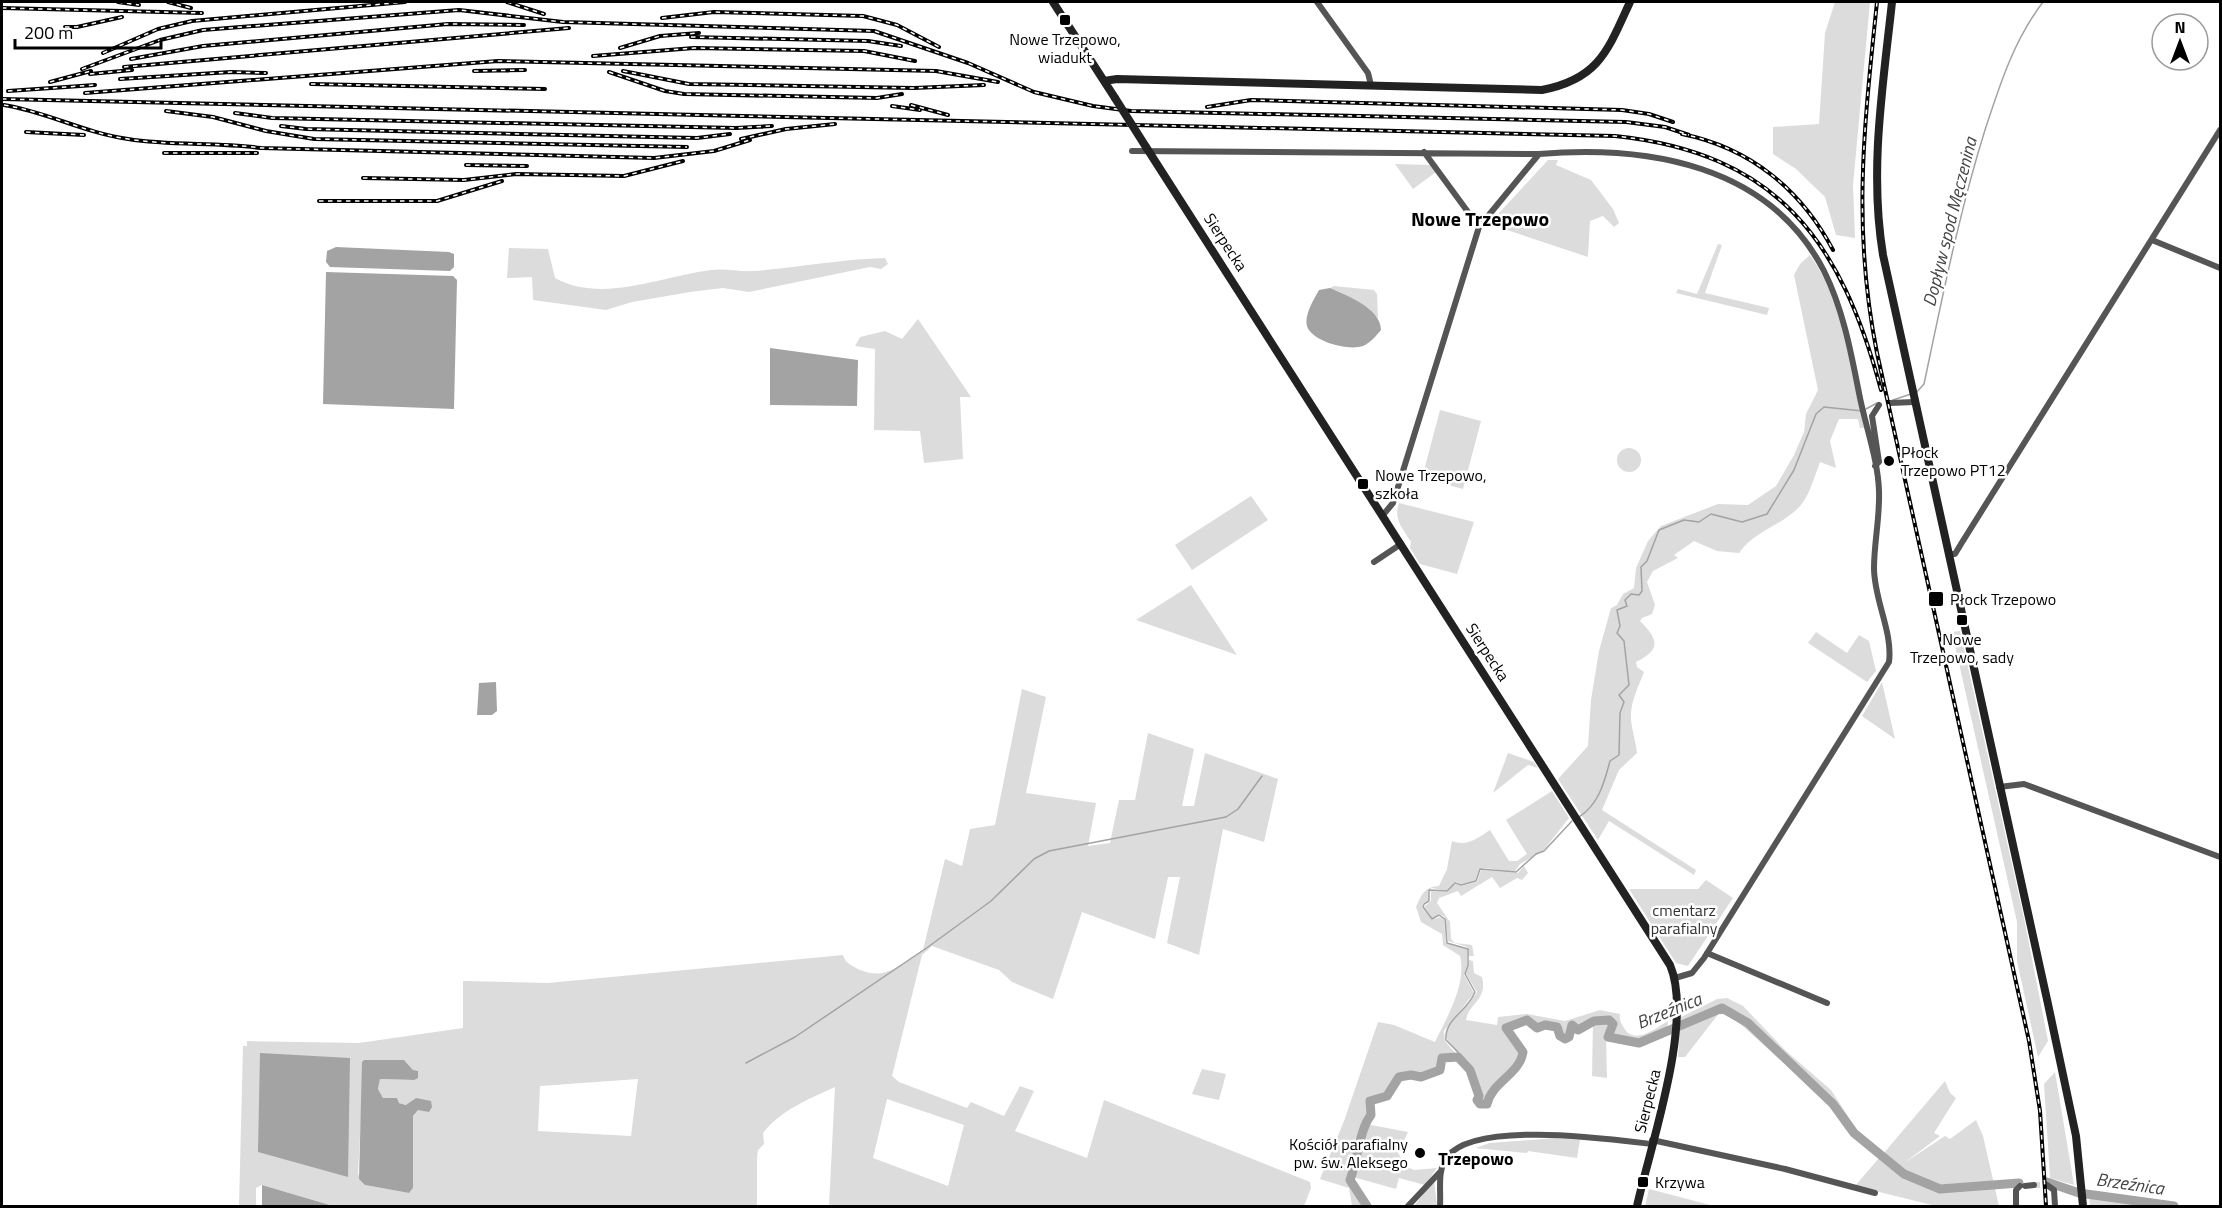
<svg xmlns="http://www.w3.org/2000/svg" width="2222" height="1208" viewBox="0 0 2222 1208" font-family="'Titillium Web',sans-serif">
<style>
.green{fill:#dcdcdc;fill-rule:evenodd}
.water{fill:#a3a3a3}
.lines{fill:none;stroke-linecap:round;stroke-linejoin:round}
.stream{stroke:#a3a3a3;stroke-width:1.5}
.river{stroke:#a3a3a3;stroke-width:9}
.street-tunnel{stroke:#d9d9d9;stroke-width:6;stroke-dasharray:6 3;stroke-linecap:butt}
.street{stroke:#555;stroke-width:6}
.secondary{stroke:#222;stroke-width:8}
.rail-casing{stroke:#000;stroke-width:4}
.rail{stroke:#fff;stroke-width:1.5;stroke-dasharray:4.5;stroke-linecap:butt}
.secondary-bridge{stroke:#222;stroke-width:8}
.poi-dot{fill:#000;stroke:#fff;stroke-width:2}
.labels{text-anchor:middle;stroke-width:5;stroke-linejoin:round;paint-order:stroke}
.poi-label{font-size:16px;fill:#000;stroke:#fff;text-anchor:start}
.street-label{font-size:16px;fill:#000;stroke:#fff}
.park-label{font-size:16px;fill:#333;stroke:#fff}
.water-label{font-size:18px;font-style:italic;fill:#444;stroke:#fff}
.neighbourhood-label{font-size:18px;font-weight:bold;fill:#000;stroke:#fff}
.quarter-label{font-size:20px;font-weight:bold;fill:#000;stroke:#fff}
</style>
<rect width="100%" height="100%" fill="#fff"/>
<!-- green -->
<path class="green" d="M1835,2H1870L1853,185L1855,238L1836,235L1825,197L1796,169L1773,154V127L1819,124L1825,33Z
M1548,160H1558L1556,165L1591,180L1613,209L1619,223L1614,227L1603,216L1590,221L1588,257L1489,224Z
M1395,164L1431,165L1436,172L1413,189Z
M1718,244L1722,245L1705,293L1769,308L1767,315L1676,293L1678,289L1697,294Z
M509,248L548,249L555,278C602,304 662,276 711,270C725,268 739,272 753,271C797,268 840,259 885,258L888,264L881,269L870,267L749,292L723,288L690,292L632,302L606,310L533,300L532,277L507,278Z
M1810,255C1844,303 1854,372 1864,428H1860L1858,419H1839L1830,441L1836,468L1820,462C1815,475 1810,494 1801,505C1784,525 1755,530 1739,553L1717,551L1694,541L1674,555L1678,558L1653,571L1647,582L1655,605L1652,614L1642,618L1640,621C1658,639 1662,649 1636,662L1637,667L1644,672C1638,688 1630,702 1631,720C1632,731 1636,742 1637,753L1619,770L1602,810L1696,870L1694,875L1609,821L1598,840L1558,779L1588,746L1591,700L1599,651L1611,608L1617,605L1623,594L1634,588L1636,568L1648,541L1661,526L1718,504L1748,505L1776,486L1794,455L1804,432L1806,414L1818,390L1794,275L1800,264Z
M1334,286L1374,290L1377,294L1378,318L1368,308L1330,288Z
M918,319L971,397H960L963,459L924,463L920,431L874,430L875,349L855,346L860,337L885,331L902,339Z
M1440,410L1481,421L1463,489L1422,478Z
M1617 460a12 12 0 1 1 24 0a12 12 0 1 1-24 0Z
M1251,496L1268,520L1192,570L1175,545Z
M1399,503L1474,522L1457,574L1420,564L1410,548L1411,542C1403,529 1393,519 1399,503Z
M1191,585L1237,655L1136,620Z
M1960,631L2025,923L2048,1041L2038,1057L2017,961V922L1952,632Z
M1816,632L1847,653L1859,635L1869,641L1876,671L1867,682L1808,643Z
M1882,682L1895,739L1862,716Z
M1022,689L1046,697L1026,793L1096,803L1088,846L1110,843L1119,800H1135L1148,733L1194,749L1182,806H1194L1205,753L1278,779L1264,842L1223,829L1199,955L1167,943L1180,877H1168L1155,939L1082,912L1053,999L1012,982L999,970L932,946L922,955L892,1076L899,1082L967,1108L971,1102L1004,1116L1020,1086L1034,1091L1015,1131L1087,1158L1104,1100L1310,1182L1311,1188L1304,1206H829L835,1087C809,1099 781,1110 763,1133L764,1144L758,1150L757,1158V1206H333L262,1185L256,1188V1206H239L243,1046H247V1041L359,1043L463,1028V981L548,983L843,955C845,963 852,966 860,970C887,981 900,964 923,950L945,859L962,866L970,829L995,825ZM364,1060H404L413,1070L414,1080L380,1079L378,1089L383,1098H397L399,1103L407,1105L416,1098L418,1110L413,1116V1188L409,1193L365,1185L358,1174ZM638,1079L631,1136L538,1131L540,1086ZM887,1099L964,1125L948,1186L873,1158Z
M1508,753L1534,762L1538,768L1528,765L1493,793Z
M1552,791L1569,818L1543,851L1520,864L1515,871C1503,873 1490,866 1479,869L1475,881L1461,884L1456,882L1446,891L1432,888L1428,891L1429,900L1423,903L1422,908L1432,920L1440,917L1444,919L1446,943L1467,949V965L1464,975L1474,993L1444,1031L1445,1041L1457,1055L1451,1058L1442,1057L1439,1062L1440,1069L1421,1076L1413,1072L1398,1076L1386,1095L1367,1101L1371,1115C1354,1130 1360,1160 1348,1179L1365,1206H1352L1349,1188L1320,1179L1344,1121L1378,1022L1394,1025L1435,1042C1447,1017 1467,984 1460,956L1443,945L1442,934L1421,922L1416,907C1422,894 1424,887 1439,886L1447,869L1452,841C1467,847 1478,838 1490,830L1509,861H1517L1527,854L1506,820Z
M1524,866L1528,873L1522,880L1517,878L1500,888L1492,877L1461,896L1458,891L1439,898L1437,903L1450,922L1451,939L1455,943L1472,945L1474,956H1469L1467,947L1448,941L1445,917L1439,914L1432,919L1424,907L1431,901V891L1447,892L1454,884L1461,886L1477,882L1481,870L1518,873Z
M1706,880L1733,898L1688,966L1676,963L1629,889H1698Z
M1469,960L1473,961L1474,973L1482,977C1488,1000 1469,1003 1466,1020L1497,1025L1498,1017L1527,1014L1565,1021L1600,1010L1620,1014C1619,1021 1621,1023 1624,1028C1634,1046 1656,1028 1668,1021L1667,1029L1639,1042L1608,1036L1614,1025L1610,1019L1593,1020L1577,1029L1573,1024L1564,1038L1557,1026L1546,1024L1537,1026L1528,1019L1510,1023L1505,1029L1522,1052V1056C1512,1070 1491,1087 1487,1102L1480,1103C1477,1093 1478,1078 1471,1069C1465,1060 1444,1042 1446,1032C1448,1022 1470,1005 1477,992L1466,974Z
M1727,998L1743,1006L1786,1051L1831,1090L1857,1130L1883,1154L1945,1081L1950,1093L1956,1098L1934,1133L1940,1136L1904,1163L1945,1136L1950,1139L1976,1120L1983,1136L1999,1206H1936L1855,1186L1879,1158L1855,1138L1831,1105L1728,1013L1720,1012L1685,1057H1678L1681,1017L1717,999Z
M1601,1021L1612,1024L1606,1036L1607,1078L1592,1076L1593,1023Z
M1202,1069L1226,1074L1219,1100L1192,1094Z
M2055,1072L2074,1185L2050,1178L2044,1084Z
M1366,1124L1408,1132L1398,1153L1407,1167L1414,1170L1437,1168L1425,1185L1399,1178L1396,1189L1353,1177L1363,1149Z
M1557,1138L1580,1140L1577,1158L1528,1151L1527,1153L1475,1148L1490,1143Z
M1434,1180L1437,1206H1414Z
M1649,1189L1714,1206H1645Z
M2089,1196L2160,1206H2090Z"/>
<!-- water -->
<path class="water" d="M336,247L449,252L454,254V267L450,271L330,267L326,262L327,251Z
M326,272L453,276L457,280L454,409L323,404Z
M1330,288C1347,296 1381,308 1381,330C1376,336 1370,343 1363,346C1349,351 1312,342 1307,326C1304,315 1314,299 1319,290Z
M770,348L858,360L857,406L770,405Z
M496,682L497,711L492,715H477L479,683Z
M260,1053L350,1058L348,1177L258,1152Z
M364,1060H404L413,1070L418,1071V1078L414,1080L380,1079L378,1089L383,1098H397L399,1103L406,1105L416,1098L431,1101L432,1107L429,1112L418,1110L413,1116V1188L409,1193L365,1185L359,1179L362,1062Z
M262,1185L333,1206H262Z"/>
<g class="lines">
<!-- stream -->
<path class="stream" d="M1916,393L1924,384C1942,299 1959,213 1985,130C2000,84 2014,40 2043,2
M1893,400L1911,394
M1866,409L1877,403
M1579,817C1599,804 1604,783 1610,761L1619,755L1620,713L1624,702L1619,695L1629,685L1624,641L1617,633L1620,626L1617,610L1627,606L1625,600L1631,594L1639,595L1642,591L1641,567L1647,561L1659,530L1684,520L1699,522L1711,514L1742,522L1767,514L1794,470L1816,414L1824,407L1862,411
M1458,1057V1052L1446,1040C1444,1019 1468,1011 1475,992L1465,974L1468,965V949L1447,943L1445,919L1439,915L1432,919L1423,907L1424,904L1429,901V890L1447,891L1455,883L1461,885L1476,881L1480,869L1516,872L1536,854L1544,851L1572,821
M746,1063L795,1037L928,947L991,901L1034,859L1049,851L1226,817L1238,809L1262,776"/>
<!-- river -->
<path class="river" d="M2047,1182L2079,1193L2174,1206
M1367,1206L1350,1180C1357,1162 1360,1128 1371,1115L1370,1101L1387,1096L1399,1077L1411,1075L1421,1077L1440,1070L1442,1058L1458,1057L1470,1070L1479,1096L1477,1100L1480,1104H1487C1492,1082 1520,1074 1523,1052L1506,1028L1527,1020L1537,1028L1545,1025L1557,1027L1560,1036L1565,1039L1569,1037L1572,1025L1578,1030L1594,1021L1609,1020L1613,1024L1608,1037L1639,1043L1722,1008L1748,1023L1833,1104L1854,1133L1904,1174L1940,1189L2019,1183"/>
<!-- street-tunnel -->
<path class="street-tunnel" d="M2034,1185H2047"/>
<!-- street -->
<path class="street" d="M1317,2L1368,73L1371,85
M1132,151L1539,154
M1424,152L1479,227
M2152,240L2220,268
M1890,403L1914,402
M1875,466L1879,462L1872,416L1879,405
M1383,515L1393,503L1479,227L1539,154C1647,145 1769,164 1824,271C1843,309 1851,352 1859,393C1865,425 1878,459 1879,491C1880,517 1874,543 1874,568C1874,600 1893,632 1889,662L1704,958L1692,973L1675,978
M1948,554H1955L1961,544L2220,130
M1374,562L1401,544
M1999,787L2024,784L2220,857
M1707,953L1827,1003
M1652,1140L1785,1169L1875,1193
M2047,1185L2054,1190L2055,1206
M2025,1186L2034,1185
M1408,1206L1441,1171
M1440,1206C1441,1190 1437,1170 1447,1157C1475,1120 1610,1139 1651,1144
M2016,1206V1190L2020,1186"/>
<!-- secondary -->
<path class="secondary" d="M1053,2L1115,98
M1892,2C1883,86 1869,170 1883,255L2048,1004L2076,1136L2083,1206
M1104,81L1117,79L1542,90C1599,79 1608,50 1630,2
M1146,147L1670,965C1694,1021 1650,1147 1637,1206"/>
<defs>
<path id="rail" d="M118,2L139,5
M168,2L191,8
M507,2L544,14
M1877,2C1864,127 1852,228 1877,353L2029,1041L2040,1111L2046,1206
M2,8L202,13
M662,18L714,12L863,16L897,25L939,47
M65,27H77L122,17
M691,37L868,41L901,46
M620,48L660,36L699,33
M103,53L158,29L192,21L405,2
M593,56L694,48L864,51L915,61
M131,59L203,46L448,24L524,25
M124,67L569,28
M82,69L160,40L203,30L459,10L563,22L874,31L968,63L1034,92L1093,106L1131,111L1626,122L1665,127L1689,135
M474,71L525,70
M623,71L689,84L914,88L984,85
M609,72L665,91L684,94L877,98L902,94
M90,74L132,70
M120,79L231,72L266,73
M50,82L91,71
M311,84L545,89
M8,91L95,85
M85,93L498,61L936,71L998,82
M2,99L1615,136C1777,153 1841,240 1881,390
M4,105C47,112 85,133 128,139C172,146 217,142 261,148L654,158L714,151L750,140
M911,105L948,115
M892,106L920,110
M1207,107L1251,100L1622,110L1649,114L1673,122
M166,111L213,117L266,131L314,139L687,147
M235,113L272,118L736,128L772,126
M281,126L306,129L697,138L730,134
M26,132L84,135
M1682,134C1751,148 1801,190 1833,250
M741,139L786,129L835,124
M164,153H257
M466,165L527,166
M363,178L464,180L516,174L624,176L683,161
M319,201H437L502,181"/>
</defs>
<!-- rail casing -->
<use href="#rail" class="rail-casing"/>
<!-- rail -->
<use href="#rail" class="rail"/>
<!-- secondary-bridge -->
<path class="secondary-bridge" d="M1115,98L1146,147"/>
</g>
<!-- markers -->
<g class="poi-dot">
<rect x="1059" y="14" width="12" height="12" rx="3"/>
<circle cx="1889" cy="461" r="6"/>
<rect x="1357" y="478" width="12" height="12" rx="3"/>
<rect x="1928" y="591" width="16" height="16" rx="3"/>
<rect x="1956" y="614" width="12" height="12" rx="3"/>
<circle cx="1420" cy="1153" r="6"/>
<rect x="1637" y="1176" width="12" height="12" rx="3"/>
</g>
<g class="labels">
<!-- poi labels -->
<g class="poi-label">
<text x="1065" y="45" text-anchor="middle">Nowe Trzepowo,<tspan x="1065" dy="18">wiadukt</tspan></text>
<text x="1901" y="458">Płock<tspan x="1901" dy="18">Trzepowo PT12</tspan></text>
<text x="1375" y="481">Nowe Trzepowo,<tspan x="1375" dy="18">szkoła</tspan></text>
<text x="1950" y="605">Płock Trzepowo</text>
<text x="1962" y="645" text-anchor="middle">Nowe<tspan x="1962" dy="18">Trzepowo, sady</tspan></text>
<text x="1408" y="1150" text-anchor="end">Kościół parafialny<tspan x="1408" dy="18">pw. św. Aleksego</tspan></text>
<text x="1655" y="1188">Krzywa</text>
</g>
<!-- street labels -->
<g class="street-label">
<text transform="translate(1226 242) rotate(57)" y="6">Sierpecka</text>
<text transform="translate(1488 652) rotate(57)" y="6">Sierpecka</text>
<text transform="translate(1647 1101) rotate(-76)" y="6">Sierpecka</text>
</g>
<!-- park labels -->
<g class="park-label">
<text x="1684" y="916">cmentarz<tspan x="1684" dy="18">parafialny</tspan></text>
</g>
<!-- water labels -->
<g class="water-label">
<text transform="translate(1950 222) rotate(-76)" y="6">Dopływ spod Męczenina</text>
<text transform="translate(1669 1011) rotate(-22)" y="6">Brzeźnica</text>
<text transform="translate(2130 1184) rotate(8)" y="6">Brzeźnica</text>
</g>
<!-- neighbourhood labels -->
<g class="neighbourhood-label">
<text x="1476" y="1165">Trzepowo</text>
</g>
<!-- quarter labels -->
<g class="quarter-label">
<text x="1480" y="226">Nowe Trzepowo</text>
</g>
</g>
<!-- border -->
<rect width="2222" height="1208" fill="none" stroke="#000000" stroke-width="6"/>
<!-- north arrow -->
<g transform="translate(2180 42)"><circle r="28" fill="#ffffff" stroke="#999999" stroke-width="1.5"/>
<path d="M0-4.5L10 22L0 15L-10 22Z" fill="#000000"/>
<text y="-9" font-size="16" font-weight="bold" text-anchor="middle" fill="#000000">N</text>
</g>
<!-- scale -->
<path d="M15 39v9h146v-9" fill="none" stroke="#000000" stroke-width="3"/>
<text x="24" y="39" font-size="18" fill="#000000" stroke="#ffffff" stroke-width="4.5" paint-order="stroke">200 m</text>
</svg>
